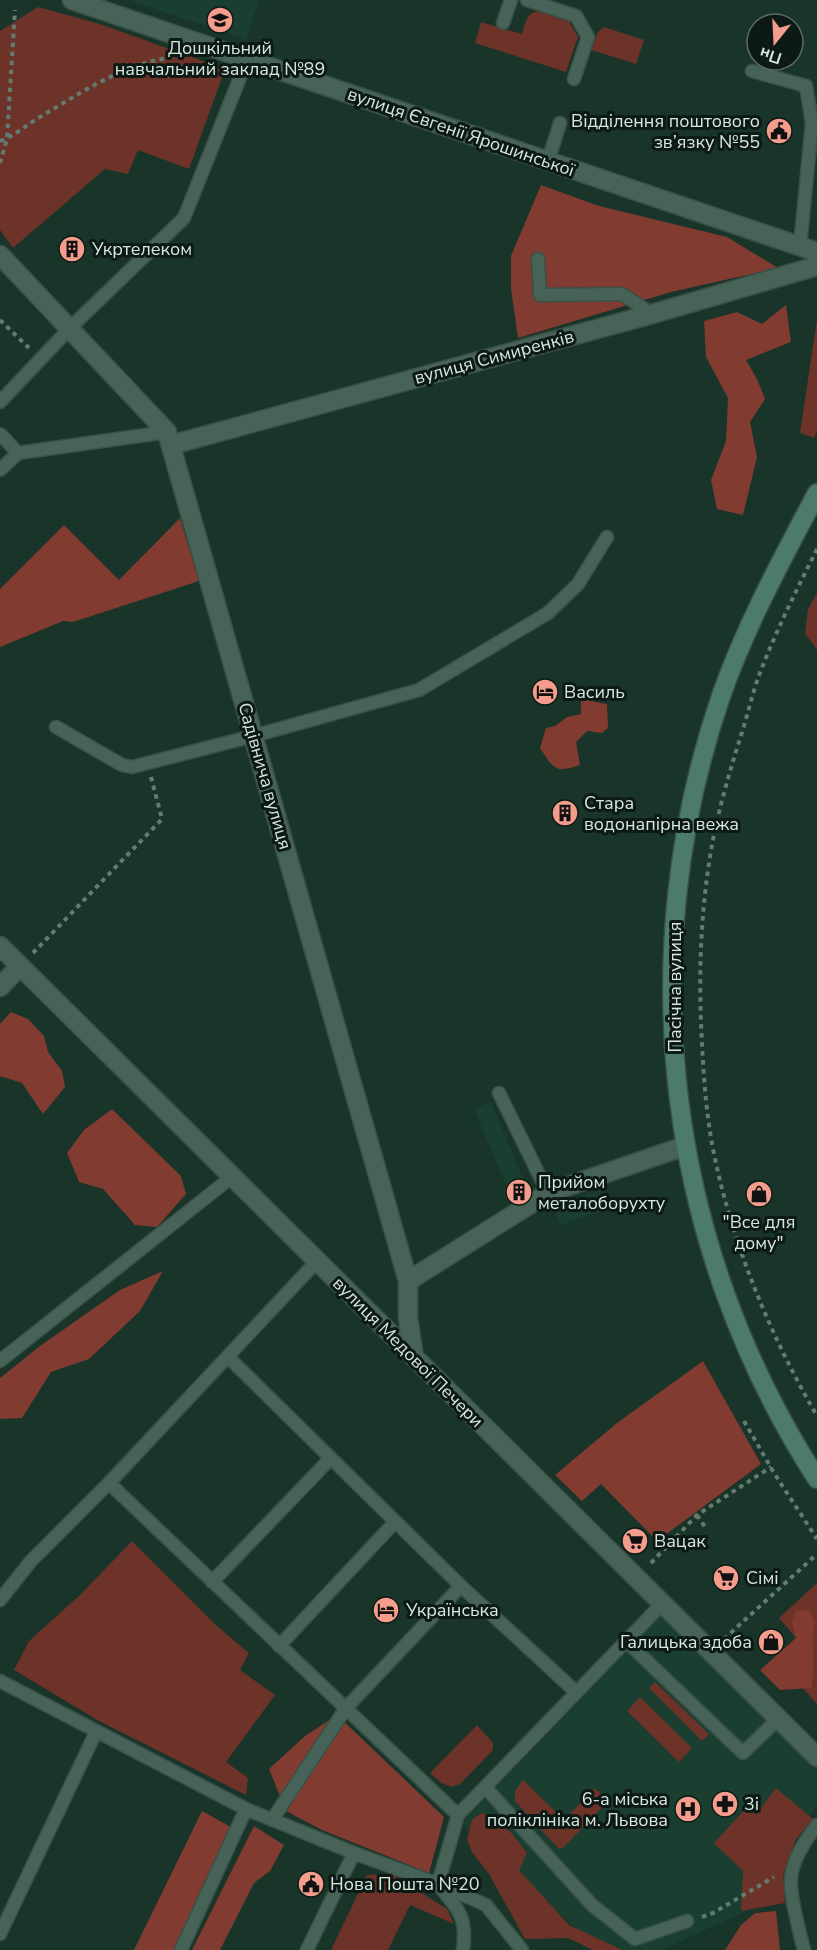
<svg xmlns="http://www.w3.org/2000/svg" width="817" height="1950" viewBox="0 0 817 1950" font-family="'Nunito Sans',sans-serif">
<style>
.built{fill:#1a3e30}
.green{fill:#6d3228}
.forest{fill:#813b30}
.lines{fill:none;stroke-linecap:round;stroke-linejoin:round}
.lane-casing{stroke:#395047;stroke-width:15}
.street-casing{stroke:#395047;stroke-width:21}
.secondary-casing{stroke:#395047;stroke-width:21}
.path{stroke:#647b71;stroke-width:4;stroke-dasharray:4.5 4.5;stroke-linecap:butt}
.lane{stroke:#476357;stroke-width:12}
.street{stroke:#476357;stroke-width:18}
.secondary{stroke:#4c7c69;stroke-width:18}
.labels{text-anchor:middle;stroke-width:6;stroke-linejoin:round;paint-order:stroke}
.poi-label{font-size:18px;fill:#d7e7e0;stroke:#0d1914;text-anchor:start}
.street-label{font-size:18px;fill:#d7e7e0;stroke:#0d1914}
</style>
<rect width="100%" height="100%" fill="#193429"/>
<!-- built -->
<path class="built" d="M129,0H259L246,40Z
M491,1102L530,1195L513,1202L474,1109Z
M602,1189L608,1209L560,1225L553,1206Z
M660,1617L817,1764V1806L786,1841L778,1897L661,1950H598L462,1823Z"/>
<!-- green -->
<path class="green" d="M38,7L100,24L225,69L189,169L138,150L128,174L105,169L13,248L0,230V31Z
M540,11L568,20L578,37L566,72L475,43L481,22L522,34C526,22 526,12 540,11Z
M604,27L644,40L636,64L591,50L598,32Z
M817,319V431L814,438L800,433Z
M817,593V650L805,633L808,609Z
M132,1541L218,1627L249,1653L240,1670L275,1695L226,1762L248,1778L246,1795L99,1721L14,1670L29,1641L80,1595Z
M817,1583V1704L775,1658L796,1638L779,1618Z
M655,1682L709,1734L702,1741L649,1688Z
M640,1697L692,1748L679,1762L627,1711Z
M477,1725L493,1743V1750L460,1784L451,1787L441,1783L430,1773Z
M523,1780L564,1820L595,1788L608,1801L563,1848H558L515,1801V1791Z
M776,1788L813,1819L796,1839L783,1875L785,1903L741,1911L743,1871L714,1843L747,1807L756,1815Z
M481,1813C502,1816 515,1838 527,1853L519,1870L569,1925L622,1950H593L568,1938L525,1939L489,1874L472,1852L467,1840L472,1820Z
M392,1874L447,1909L454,1924L410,1905L388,1950H331L367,1875Z"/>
<!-- forest -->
<path class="forest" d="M541,185L599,206L727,237L778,268L671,292L518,338L511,289V256Z
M786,305L791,342L746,360L757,379L765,399L750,422L757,457L743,515L717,509L711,480L726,441L728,398L706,357L704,321L737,312L762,324Z
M180,518L199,581L73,622L63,621L0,647V589L64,525L119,580Z
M581,690L595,702L607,704L608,728L602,733L587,731L576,742L580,765C555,774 553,768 540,748L546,728L555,726L567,717L581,714Z
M11,1012L28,1019L44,1036L48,1052L62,1071L65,1087L43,1114L22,1083L0,1076V1024Z
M112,1109L181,1176L186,1194L157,1227L135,1225L103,1189L79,1182L67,1153L84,1130Z
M163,1271L140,1311L89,1359L51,1372L22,1418L0,1419V1378L40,1346L120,1290Z
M703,1361L761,1464L657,1541L601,1484L582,1501L555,1475L617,1423Z
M808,1610L815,1621C810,1642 817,1668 811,1688L780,1690L760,1670L796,1638L792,1623L796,1611Z
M337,1715L444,1817L429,1873L322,1830L286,1811L269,1769L305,1736Z
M202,1811L231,1827L175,1950H134Z
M254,1826L284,1845L270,1871L254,1883L220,1950H192Z
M776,1911L780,1950H725L741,1925L755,1913Z"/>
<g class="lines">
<defs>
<path id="lane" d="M527,0L576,16L588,37L574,79
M503,23L511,0
M752,71L806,86L812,123L800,247
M548,161L560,123
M538,259L540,295L622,294L652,314
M0,402L70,328L184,218L247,60
M0,434L18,453
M0,470L18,453L167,432
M56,727L122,765L132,767L253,736L419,690L548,613L578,584L607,537
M499,1093L548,1193
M228,1357L461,1586L576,1692
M0,1361L233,1176
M109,1483L458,1815
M212,1582L330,1459
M0,1600L31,1561L109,1483L317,1261
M626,1641L743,1753L778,1719
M279,1646L395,1522
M0,1681L246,1809L354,1853L438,1884L458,1815L662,1604
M486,1788L592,1905L635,1939L687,1921
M272,1820L346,1708L461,1586
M438,1884L486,1905L522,1950
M440,1887C460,1911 467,1918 463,1950
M0,1934L96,1732
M181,1950L246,1809
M307,1950L354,1853
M804,1950C799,1929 792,1906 791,1885C789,1865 805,1840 817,1825"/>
<path id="street" d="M72,0L817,252
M0,255L167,432L408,1281V1318L414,1357
M171,445L652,314L817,266
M0,946L817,1757
M0,987L20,966
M408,1281L548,1193L685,1146"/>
<path id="secondary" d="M817,493C782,559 746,625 721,696C631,959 667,1247 817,1479"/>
</defs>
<!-- lane casing -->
<use href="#lane" class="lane-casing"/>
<!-- street casing -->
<use href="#street" class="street-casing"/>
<!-- secondary casing -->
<use href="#secondary" class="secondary-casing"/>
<!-- path -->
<path class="path" d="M0,141C15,136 26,125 40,117C82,92 126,62 176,57
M0,163L7,139L15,10
M0,320L29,348
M817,549C798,587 779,625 763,665C755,684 750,705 744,726C730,770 716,816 709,863C701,916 699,969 701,1022C703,1066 705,1110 714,1154C733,1246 770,1335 817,1416
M33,953L162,819L151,777
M744,1421L774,1473L817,1539
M697,1515L705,1527
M651,1563L697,1515L771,1467
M724,1639L817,1554
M702,1917L713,1913L774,1877"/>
<!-- lane -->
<use href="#lane" class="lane"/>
<!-- street -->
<use href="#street" class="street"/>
<!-- secondary -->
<use href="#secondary" class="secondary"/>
</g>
<!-- icons -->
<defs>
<symbol id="school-disc" viewBox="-11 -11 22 22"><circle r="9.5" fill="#f59d8d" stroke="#0d1914"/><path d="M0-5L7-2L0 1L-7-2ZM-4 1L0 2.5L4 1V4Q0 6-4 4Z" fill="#111"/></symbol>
<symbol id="civic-disc" viewBox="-11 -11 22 22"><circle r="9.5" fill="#f59d8d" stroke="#0d1914"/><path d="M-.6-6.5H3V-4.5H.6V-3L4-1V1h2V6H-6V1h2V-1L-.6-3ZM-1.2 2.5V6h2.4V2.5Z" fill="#111"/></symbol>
<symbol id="building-disc" viewBox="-11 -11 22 22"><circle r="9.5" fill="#f59d8d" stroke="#0d1914"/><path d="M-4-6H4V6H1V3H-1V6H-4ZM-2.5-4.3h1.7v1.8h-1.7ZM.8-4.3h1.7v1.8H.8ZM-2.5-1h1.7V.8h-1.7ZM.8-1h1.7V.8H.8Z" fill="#111"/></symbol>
<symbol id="hotel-disc" viewBox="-11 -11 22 22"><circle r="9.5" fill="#f59d8d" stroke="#0d1914"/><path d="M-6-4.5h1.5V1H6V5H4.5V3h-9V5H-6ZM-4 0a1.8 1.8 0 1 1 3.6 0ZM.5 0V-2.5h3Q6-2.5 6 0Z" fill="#111"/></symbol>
<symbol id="shop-disc" viewBox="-11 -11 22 22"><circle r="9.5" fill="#f59d8d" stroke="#0d1914"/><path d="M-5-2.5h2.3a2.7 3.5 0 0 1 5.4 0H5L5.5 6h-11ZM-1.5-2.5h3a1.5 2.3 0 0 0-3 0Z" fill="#111"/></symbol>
<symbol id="supermarket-disc" viewBox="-11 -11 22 22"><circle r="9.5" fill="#f59d8d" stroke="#0d1914"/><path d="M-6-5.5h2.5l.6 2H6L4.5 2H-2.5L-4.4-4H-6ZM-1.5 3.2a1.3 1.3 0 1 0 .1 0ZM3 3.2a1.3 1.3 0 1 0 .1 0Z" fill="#111"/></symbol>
<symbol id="pharmacy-disc" viewBox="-11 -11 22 22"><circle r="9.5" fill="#f59d8d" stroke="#0d1914"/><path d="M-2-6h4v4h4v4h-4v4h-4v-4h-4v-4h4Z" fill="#111"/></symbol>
<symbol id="hospital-disc" viewBox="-11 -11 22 22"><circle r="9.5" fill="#f59d8d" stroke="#0d1914"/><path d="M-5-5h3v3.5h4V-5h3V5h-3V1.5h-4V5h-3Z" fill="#111"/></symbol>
</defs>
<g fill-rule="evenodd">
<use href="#school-disc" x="205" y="5" width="30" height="30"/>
<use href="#civic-disc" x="764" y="116" width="30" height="30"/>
<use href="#building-disc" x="57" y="234" width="30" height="30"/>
<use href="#hotel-disc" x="530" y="677" width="30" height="30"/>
<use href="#building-disc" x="550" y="798" width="30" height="30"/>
<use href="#building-disc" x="504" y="1177" width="30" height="30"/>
<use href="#shop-disc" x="744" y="1179" width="30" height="30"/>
<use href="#supermarket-disc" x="620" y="1526" width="30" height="30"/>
<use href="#supermarket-disc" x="711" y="1563" width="30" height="30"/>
<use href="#hotel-disc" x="371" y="1595" width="30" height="30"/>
<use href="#shop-disc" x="756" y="1627" width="30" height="30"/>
<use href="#pharmacy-disc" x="710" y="1789" width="30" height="30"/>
<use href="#hospital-disc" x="673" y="1794" width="30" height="30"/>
<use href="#civic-disc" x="296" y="1869" width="30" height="30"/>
</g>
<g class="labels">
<!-- poi labels -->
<g class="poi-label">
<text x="220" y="54" text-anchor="middle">Дошкільний<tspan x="220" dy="21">навчальний заклад №89</tspan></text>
<text x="760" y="127" text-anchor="end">Відділення поштового<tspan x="760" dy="21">зв’язку №55</tspan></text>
<text x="92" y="255">Укртелеком</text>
<text x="564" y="698">Василь</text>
<text x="584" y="809">Стара<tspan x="584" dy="21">водонапірна вежа</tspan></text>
<text x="538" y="1188">Прийом<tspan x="538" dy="21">металоборухту</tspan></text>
<text x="759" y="1228" text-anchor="middle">"Все для<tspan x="759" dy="21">дому"</tspan></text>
<text x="654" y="1547">Вацак</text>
<text x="746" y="1584">Сімі</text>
<text x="406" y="1616">Українська</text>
<text x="752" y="1648" text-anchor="end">Галицька здоба</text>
<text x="668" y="1805" text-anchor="end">6-а міська<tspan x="668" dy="21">поліклініка м. Львова</tspan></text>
<text x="744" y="1810">3і</text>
<text x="330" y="1890">Нова Пошта №20</text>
</g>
<!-- street labels -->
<g class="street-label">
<text transform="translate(461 132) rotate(19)" y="6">вулиця Євгенії Ярошинської</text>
<text transform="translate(494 357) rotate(-15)" y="6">вулиця Симиренків</text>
<text transform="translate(265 776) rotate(74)" y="6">Садівнича вулиця</text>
<text transform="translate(675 987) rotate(-90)" y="6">Пасічна вулиця</text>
<text transform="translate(408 1352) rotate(45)" y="6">вулиця Медової Печери</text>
</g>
</g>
<!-- north arrow -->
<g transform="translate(775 42) rotate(198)"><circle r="28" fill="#0d1914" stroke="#5e6b66" stroke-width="1.5"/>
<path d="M0-4.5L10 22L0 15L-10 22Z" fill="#f59d8d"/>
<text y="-9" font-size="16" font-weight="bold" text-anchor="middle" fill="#d7e7e0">Пн</text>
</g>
</svg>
